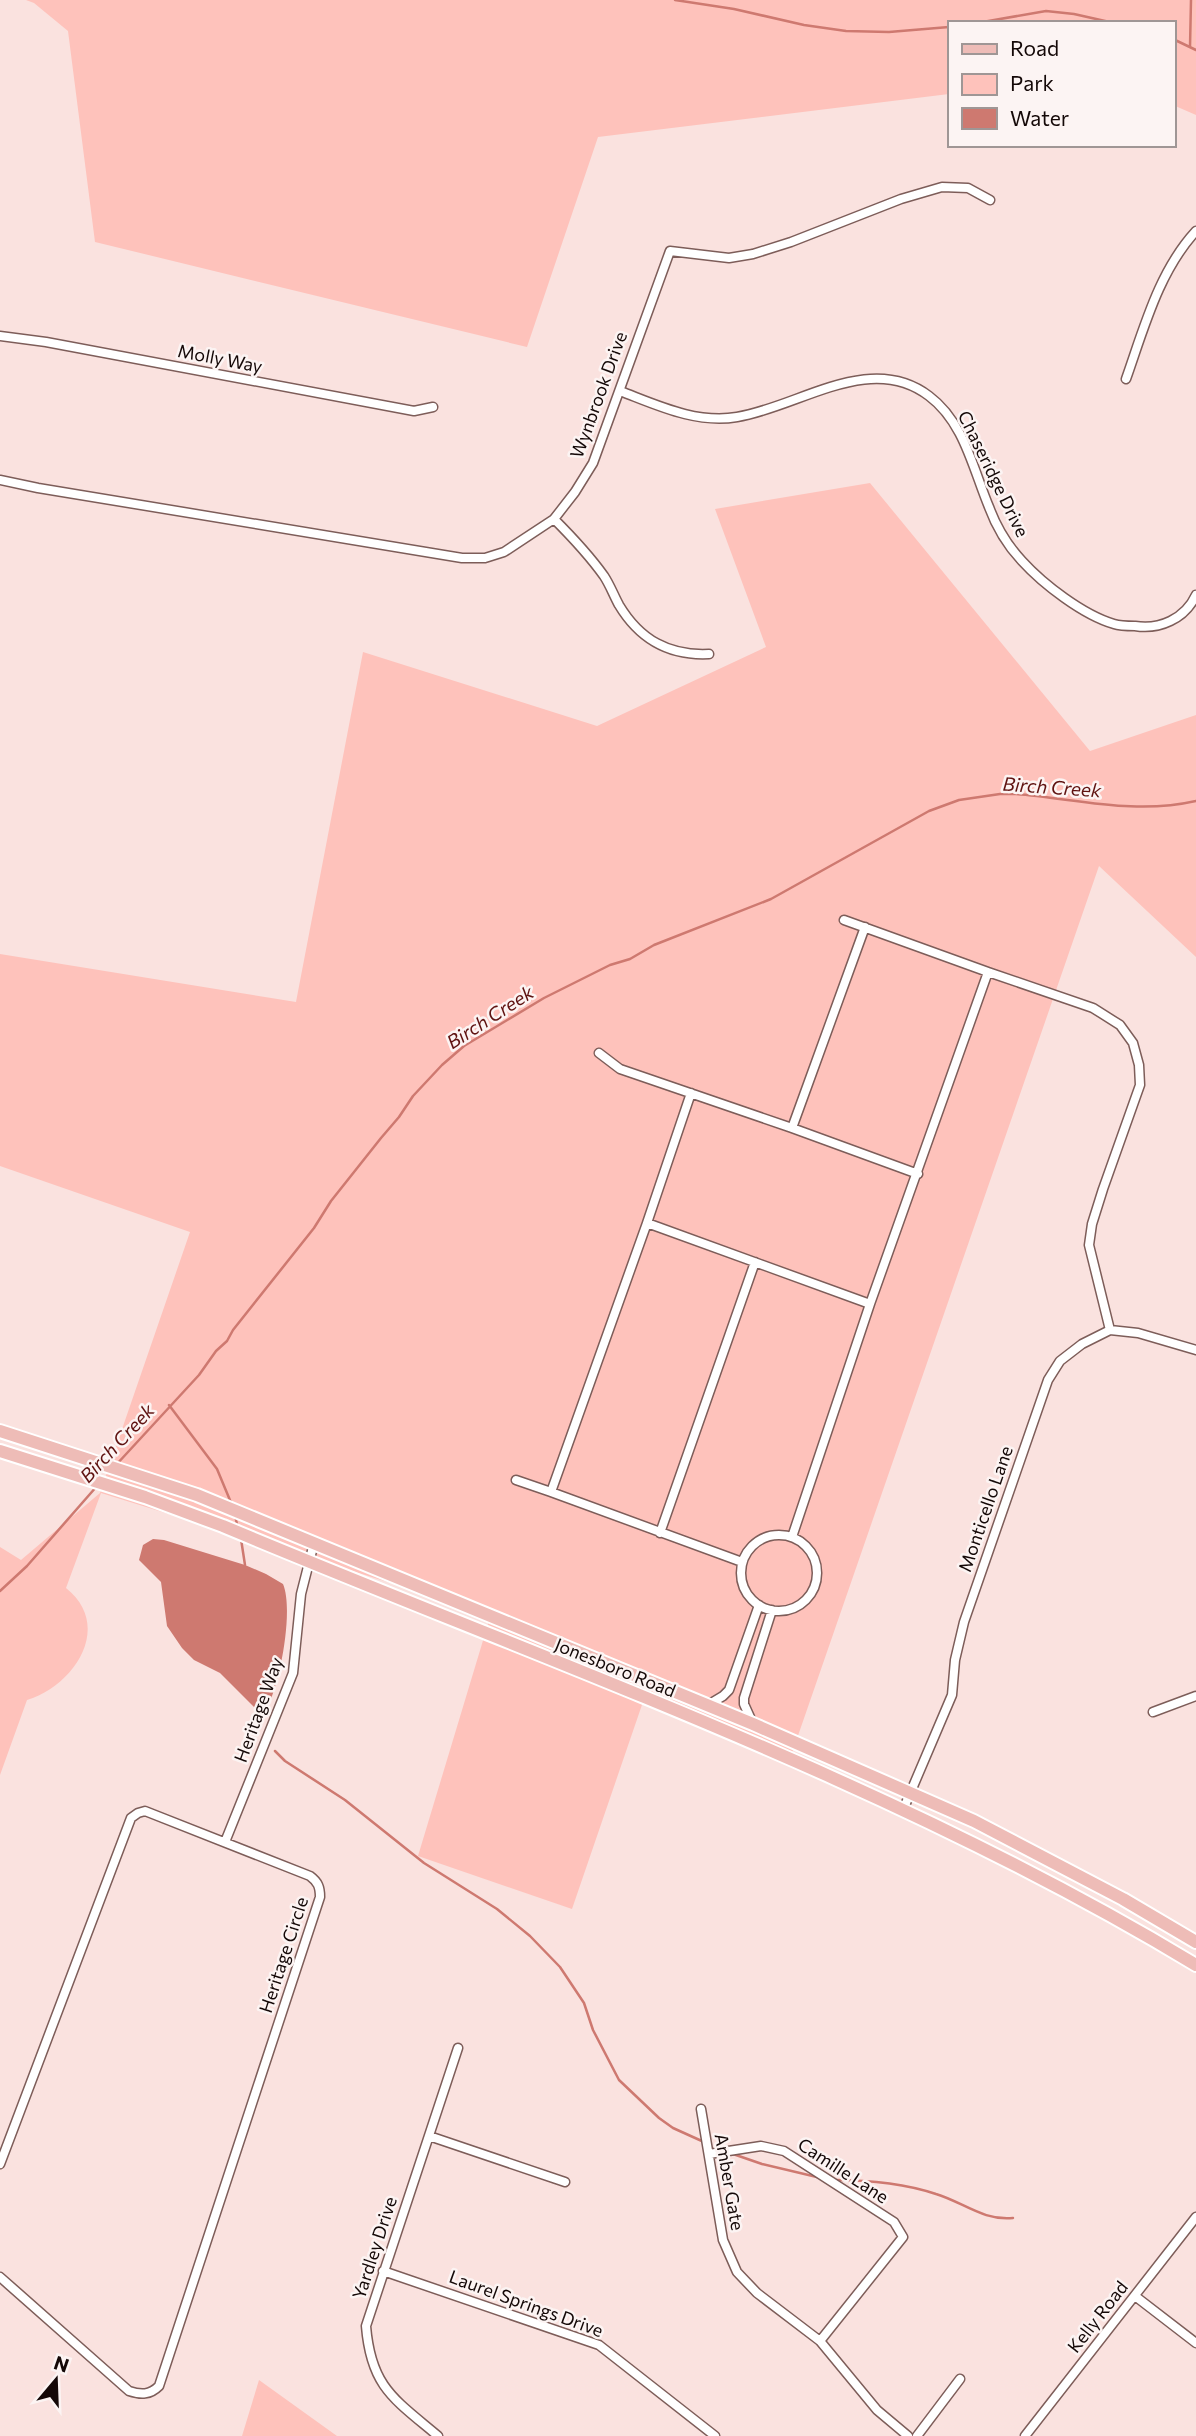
<svg xmlns="http://www.w3.org/2000/svg" width="1196" height="2436" viewBox="0 0 1196 2436" font-family="Commissioner,sans-serif">
<style>
.green{fill:#fec2bb}
.water{fill:#ce7970}
.lines{fill:none;stroke-linecap:round;stroke-linejoin:round}
.stream{stroke:#ce7970;stroke-width:2.5}
.street-casing{stroke:#7d5d59;stroke-width:11}
.primary-casing{stroke:#fff;stroke-width:16}
.street{stroke:#fff;stroke-width:8}
.primary{stroke:#eebcb7;stroke-width:12}
.labels{text-anchor:middle;stroke-width:5;stroke-linejoin:round;paint-order:stroke}
.street-label{font-size:18px;fill:#140807;stroke:#fcf4f3}
.water-label{font-size:19px;font-style:italic;fill:#5f1210;stroke:#fcf4f3}
</style>
<rect width="100%" height="100%" fill="#fae2df"/>
<!-- green -->
<path class="green" d="M26,0H1196V115L1173,105V23H949V94L598,137L527,347L95,242L68,31L34,3Z
M870,483L1090,751L1196,715V957L1099,866L792,1753L645,1696L572,1909L418,1856L491,1614L101,1493L66,1588C114,1626 74,1686 27,1700L0,1775V1547L21,1560L100,1493L190,1232L0,1166V954L296,1002L363,652L597,726L766,647L715,509Z
M259,2380L337,2436H242Z"/>
<!-- water -->
<path class="water" d="M153,1539L164,1540L245,1565L266,1574L283,1584C294,1610 280,1685 266,1710L262,1711L255,1708L220,1673L194,1660L182,1648L167,1626L161,1582L139,1560L143,1545Z"/>
<g class="lines">
<!-- stream -->
<path class="stream" d="M675,0L734,9L804,25L846,31L889,32L949,27
M977,23L1046,11L1074,14L1114,23
M1173,39L1196,50
M1190,47L1191,0
M169,1405L217,1469L232,1505
M116,1465L199,1375L216,1351L227,1341L233,1330L314,1228L331,1201L381,1138L399,1117L413,1096L442,1065L464,1046L544,998L610,965L630,959L654,945L771,899L929,811L959,800L1000,794H1016C1077,799 1135,815 1196,801
M235,1515L238,1529
M241,1539L245,1565
M0,1591L27,1566L97,1486
M275,1751L285,1761L345,1800L424,1863L497,1909L530,1936L560,1967L584,2003L593,2030L619,2080L659,2118L673,2128L704,2142
M733,2154L762,2164L821,2178
M834,2180C869,2180 903,2183 936,2194C963,2202 983,2221 1013,2218"/>
<defs>
<path id="street" d="M0,336L46,342L414,411L433,407
M1126,379C1144,328 1159,271 1196,231
M620,391C657,405 696,424 737,417C799,407 870,351 929,396C964,422 973,469 989,507C996,526 1008,546 1022,561C1043,584 1083,615 1114,624C1120,626 1128,626 1135,626C1159,630 1185,619 1196,595
M0,480L38,488L462,558H485L504,552L554,519L575,492L593,463L670,251L729,258L753,254L791,242L901,199L942,187L968,188L990,200
M554,519C572,537 589,555 604,576C610,585 614,596 619,605C640,640 669,656 709,654
M844,920L988,972L870,1304
M865,927L792,1128L918,1174
M988,972L1093,1008L1120,1025L1133,1043L1139,1065L1140,1085L1103,1189L1092,1224L1089,1245L1110,1330
M599,1053L620,1069L792,1128
M647,1223L691,1093
M516,1480L551,1492
M660,1533L755,1262
M741 1573a38 38 0 1 1 76 0a38 38 0 1 1-76 0Z
M742,1562L551,1492L647,1223L870,1304L792,1537
M708,1705L723,1696L729,1690L759,1605
M1153,1712L1196,1696
M753,1724L744,1704V1698L772,1610
M903,1810L952,1695L955,1660L964,1622L1048,1380L1060,1361L1082,1344L1110,1330L1138,1333L1196,1350
M225,1842L293,1673L301,1594L314,1543
M701,2109L723,2240L737,2272L757,2293L820,2341L877,2410L908,2436
M429,2136L565,2182
M709,2154L761,2146L784,2151L894,2222L903,2237L820,2341
M0,2164L131,1818L138,1813L145,1811L310,1876C318,1882 320,1887 320,1897L159,2386C150,2395 141,2395 129,2391L0,2277
M383,2271L599,2345L715,2436
M1135,2296L1196,2343
M438,2436C394,2399 371,2387 366,2326L458,2048
M917,2436L960,2379
M1025,2436L1196,2217"/>
<path id="primary" d="M0,1431L197,1495L753,1724L974,1821L1123,1899L1196,1942
M0,1451L145,1497L223,1526C550,1663 892,1781 1196,1965"/>
</defs>
<!-- street casing -->
<use href="#street" class="street-casing"/>
<!-- primary casing -->
<use href="#primary" class="primary-casing"/>
<!-- street -->
<use href="#street" class="street"/>
<!-- primary -->
<use href="#primary" class="primary"/>
</g>
<g class="labels">
<!-- street labels -->
<g class="street-label">
<text transform="translate(220 359) rotate(11)" y="6">Molly Way</text>
<text transform="translate(599 395) rotate(-70)" y="6">Wynbrook Drive</text>
<text transform="translate(993 474) rotate(64)" y="6">Chaseridge Drive</text>
<text transform="translate(986 1509) rotate(-71)" y="6">Monticello Lane</text>
<text transform="translate(615 1668) rotate(22)" y="6">Jonesboro Road</text>
<text transform="translate(259 1710) rotate(-70)" y="6">Heritage Way</text>
<text transform="translate(284 1955) rotate(-72)" y="6">Heritage Circle</text>
<text transform="translate(843 2171) rotate(33)" y="6">Camille Lane</text>
<text transform="translate(729 2182) rotate(80)" y="6">Amber Gate</text>
<text transform="translate(375 2248) rotate(-72)" y="6">Yardley Drive</text>
<text transform="translate(526 2304) rotate(20)" y="6">Laurel Springs Drive</text>
<text transform="translate(1098 2317) rotate(-52)" y="6">Kelly Road</text>
</g>
<!-- water labels -->
<g class="water-label">
<text transform="translate(1052 787) rotate(4)" y="7">Birch Creek</text>
<text transform="translate(490 1017) rotate(-33)" y="7">Birch Creek</text>
<text transform="translate(117 1443) rotate(-47)" y="7">Birch Creek</text>
</g>
</g>
<!-- legend -->
<rect x="948" y="21" width="228" height="126" fill="#fcf4f3" stroke="#9f9695" stroke-width="2"/>
<rect x="962" y="44" width="35" height="10" fill="#eebcb7" stroke="#9f9695" stroke-width="2"/>
<text x="1010" y="56" font-size="21" fill="#140807">Road</text>
<rect x="962" y="74" width="35" height="21" fill="#fec2bb" stroke="#9f9695" stroke-width="2"/>
<text x="1010" y="91" font-size="21" fill="#140807">Park</text>
<rect x="962" y="108" width="35" height="21" fill="#ce7970" stroke="#9f9695" stroke-width="2"/>
<text x="1010" y="126" font-size="21" fill="#140807">Water</text>
<!-- north arrow -->
<g transform="translate(56 2380) rotate(19)" stroke="#fcf4f3" stroke-width="5" paint-order="stroke">
<path d="M0-5L12 26L0 18L-12 26Z" fill="#140807"/>
<text y="-10" font-size="19" font-weight="bold" text-anchor="middle" fill="#140807">N</text>
</g>
</svg>
